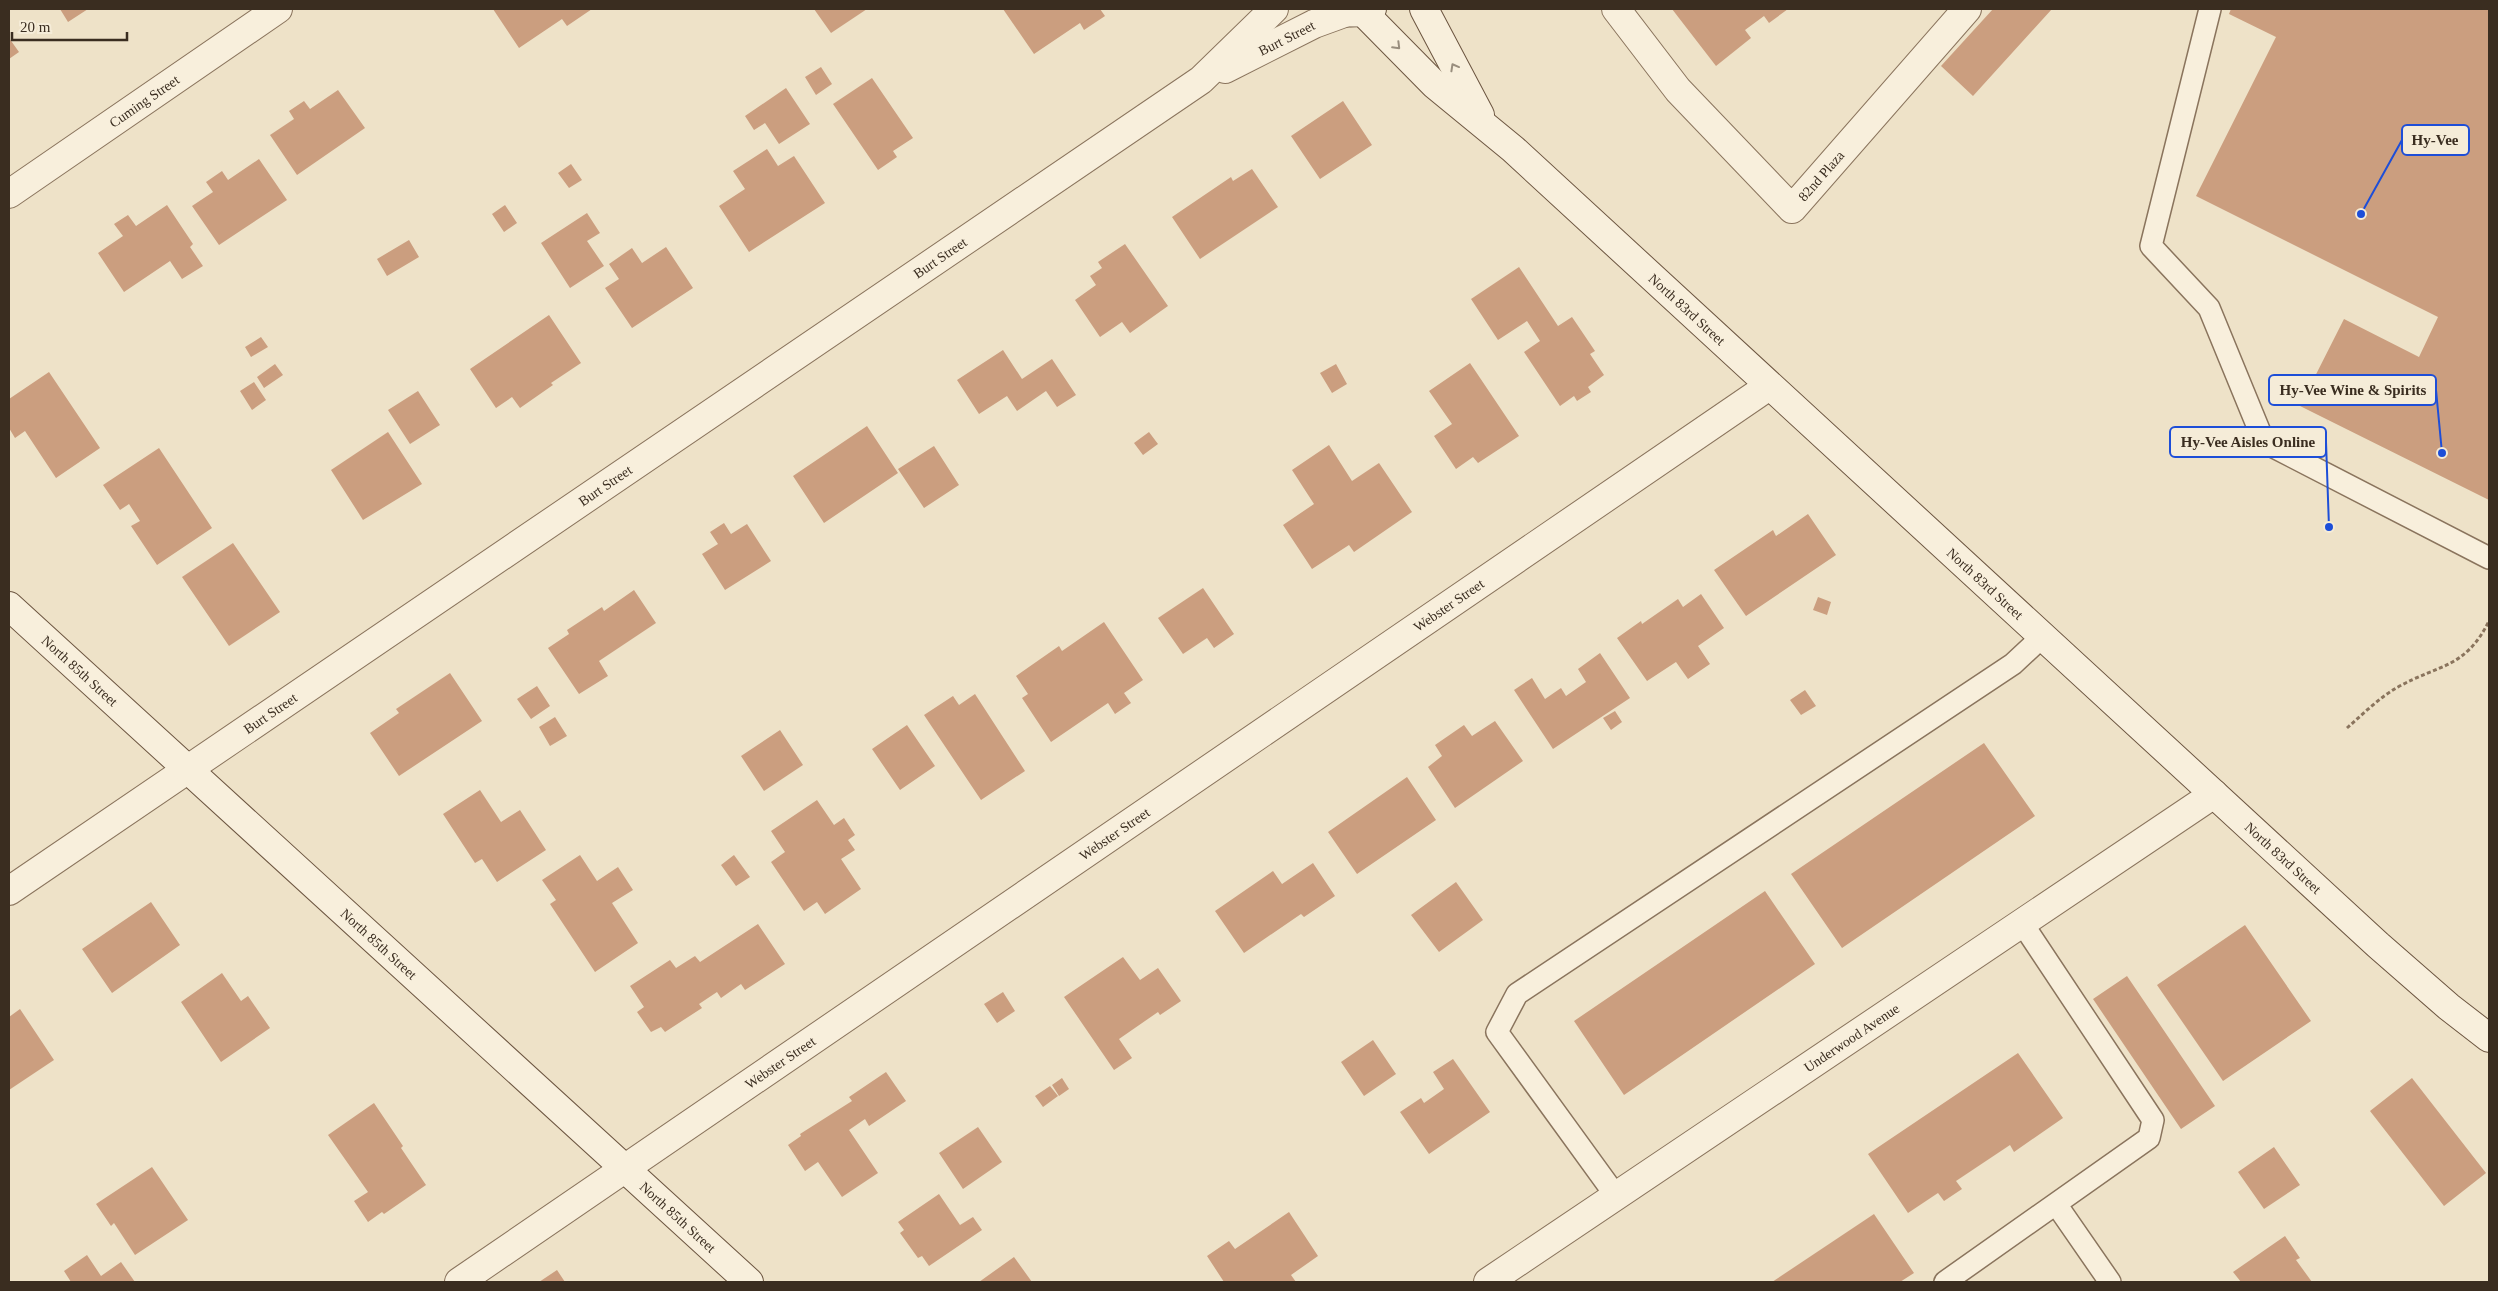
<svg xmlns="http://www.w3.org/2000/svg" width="2498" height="1291" viewBox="0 0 2498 1291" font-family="'Times New Roman',serif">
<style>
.building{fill:#cb9e7f}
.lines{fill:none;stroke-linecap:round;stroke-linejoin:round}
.lane-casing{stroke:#8a745d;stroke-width:24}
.street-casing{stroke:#8a745d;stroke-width:30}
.secondary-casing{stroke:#6c5540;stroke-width:30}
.path{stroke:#8a745d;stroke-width:3;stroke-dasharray:4 2.5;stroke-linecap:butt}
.lane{stroke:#f8efdc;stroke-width:21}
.street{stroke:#f8efdc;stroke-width:28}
.secondary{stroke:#f8efdc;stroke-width:28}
.oneway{stroke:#998e7e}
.labels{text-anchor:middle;stroke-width:4;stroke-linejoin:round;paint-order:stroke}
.street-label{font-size:14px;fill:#3a2d20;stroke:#f5ecd8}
.leader{fill:none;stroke:#1d4ed8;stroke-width:2}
.callout-dot{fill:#1d4ed8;stroke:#f5ecd8;stroke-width:2}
.callout{fill:#f5ecd8;stroke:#1d4ed8;stroke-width:2}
.callout-label{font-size:15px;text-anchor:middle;font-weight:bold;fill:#3a2d20}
</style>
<rect width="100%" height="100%" fill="#eee2c8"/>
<!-- building -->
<path class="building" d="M60,9H88L68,22Z
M493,9H592L567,26L562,19L519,48Z
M814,9H867L831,33Z
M1003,9H1100L1105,16L1084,30L1080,23L1034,54Z
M1672,9H1788L1769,23L1764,16L1745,30L1751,38L1716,66Z
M1993,9H2052L1973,96L1941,66Z
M2231,9H2489V500L2300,406L2344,319L2419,357L2438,317L2196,196L2276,37L2229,14Z
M9,38L19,52L9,59Z
M821,67L832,84L816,95L805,77Z
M872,78L913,138L893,151L897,157L878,170L833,104Z
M786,88L810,124L779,144L765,123L754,130L745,116Z
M338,90L365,128L297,175L270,135L294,119L289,111L304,101L310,109Z
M1343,101L1372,145L1320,179L1291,136Z
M767,149L778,166L794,156L825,203L749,252L719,206L745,189L733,171Z
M259,159L287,200L219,245L192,206L213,192L206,182L222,171L228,180Z
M571,164L582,180L569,188L558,173Z
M1252,169L1278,207L1200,259L1172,217L1231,177L1233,181Z
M167,205L193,244L190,247L203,266L182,279L170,261L124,292L98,253L123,236L114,224L128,215L136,226Z
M505,205L517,223L504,232L492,214Z
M587,213L600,233L587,241L604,266L570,288L541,243Z
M409,240L419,257L387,276L377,259Z
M1125,244L1168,306L1130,333L1122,322L1100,337L1075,300L1096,285L1090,276L1102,268L1098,262Z
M666,247L693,288L632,328L605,288L619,279L609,264L632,248L642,263Z
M1519,267L1558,326L1572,317L1595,351L1590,354L1604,375L1588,387L1591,392L1577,401L1574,396L1560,406L1524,352L1540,341L1527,321L1498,340L1471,299Z
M549,315L581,363L551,383L553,385L520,408L512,397L496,408L470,369Z
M261,337L268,347L251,357L245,347Z
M1003,350L1022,379L1052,359L1076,395L1057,407L1046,391L1017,411L1007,396L979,414L957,380Z
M1470,363L1519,436L1478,463L1473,457L1456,469L1434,436L1452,424L1429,391Z
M275,364L283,375L264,388L257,377Z
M1336,364L1347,384L1332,393L1320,373Z
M49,372L100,448L56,478L25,431L15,438L9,428V399Z
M254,382L266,400L252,410L240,391Z
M418,391L440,425L410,444L388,410Z
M867,426L898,473L824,523L793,476Z
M388,432L422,484L363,520L331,470Z
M1149,432L1158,444L1143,455L1134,443Z
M1329,445L1352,481L1379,463L1412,512L1354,552L1349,545L1312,569L1283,525L1314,504L1292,470Z
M934,446L959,485L924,508L898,469Z
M159,448L212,528L157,565L131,526L140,521L129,504L120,510L103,485Z
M1808,514L1836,555L1746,616L1714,570L1773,530L1776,536Z
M724,523L731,534L747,524L771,561L725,590L702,554L718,544L710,532Z
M233,543L280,612L229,646L182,577Z
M1203,588L1234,634L1214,648L1207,638L1183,654L1158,618Z
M634,590L656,623L599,661L608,676L579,694L548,648L569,634L567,630L602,607L604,611Z
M1701,594L1724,628L1698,646L1710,664L1688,679L1676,662L1647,681L1617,638L1641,621L1642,624L1678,599L1683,607Z
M1818,597L1831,602L1827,615L1813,610Z
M1104,622L1143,680L1124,693L1131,703L1115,714L1108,703L1051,742L1022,698L1028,694L1016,676L1059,646L1062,651Z
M1600,653L1630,698L1553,749L1514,690L1532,678L1545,699L1561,688L1566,696L1586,682L1578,669Z
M450,673L482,721L399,776L370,733L399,713L396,709Z
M537,686L550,706L531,719L517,699Z
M1805,690L1816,706L1801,715L1790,700Z
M975,694L1025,771L981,800L924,715L953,696L959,705Z
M1615,711L1622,722L1611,730L1603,718Z
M555,717L567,736L550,746L539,727Z
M1495,721L1523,761L1455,808L1428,767L1442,756L1435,745L1464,725L1472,736Z
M907,725L935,766L900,790L872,749Z
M780,730L803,765L764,791L741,756Z
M1984,743L2035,816L1842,948L1791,874Z
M1407,777L1436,820L1357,874L1328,832Z
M480,790L501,822L520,810L546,850L497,882L482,859L475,863L443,814Z
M817,800L834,825L844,818L855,835L848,840L855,850L841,859L861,889L825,914L817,902L804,911L771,862L785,852L771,831Z
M580,855L597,881L618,867L633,890L612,903L638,943L595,972L550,904L556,900L542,880Z
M734,855L750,877L736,886L721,865Z
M1313,863L1335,896L1304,917L1301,914L1244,953L1215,911L1273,871L1282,884Z
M1456,882L1483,920L1439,952L1411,915Z
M1765,891L1815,964L1624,1095L1574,1021Z
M151,902L180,945L112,993L82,949Z
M758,924L785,964L745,990L741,984L721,998L717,992L699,1004L702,1008L665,1032L661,1027L651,1032L637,1012L644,1007L630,986L670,960L676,968L695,956L700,962Z
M2245,925L2311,1021L2223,1081L2157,985Z
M1123,957L1140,980L1158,968L1181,1001L1160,1015L1158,1012L1119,1039L1132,1058L1114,1070L1064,997Z
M222,973L241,1001L248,996L270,1028L221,1062L181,1002Z
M2127,976L2215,1106L2181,1129L2093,999Z
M1003,992L1015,1011L997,1023L984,1004Z
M20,1009L54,1060L9,1090V1017Z
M1373,1040L1396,1074L1364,1096L1341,1062Z
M2018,1053L2063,1118L2014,1152L2010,1145L1956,1181L1962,1189L1944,1201L1938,1193L1908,1213L1868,1154Z
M1453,1059L1490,1112L1429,1154L1400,1112L1421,1098L1424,1103L1444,1089L1433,1072Z
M886,1072L906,1101L869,1126L865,1119L849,1130L878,1173L842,1197L818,1162L805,1171L788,1145L801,1136L800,1134L852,1101L849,1097Z
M1062,1078L1069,1089L1059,1096L1052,1085Z
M2412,1078L2486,1173L2444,1206L2370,1111Z
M1050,1086L1058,1096L1043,1107L1035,1096Z
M374,1103L403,1146L401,1148L426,1185L384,1214L382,1212L368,1222L354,1201L368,1192L328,1135Z
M978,1127L1002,1162L963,1189L939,1153Z
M2274,1147L2300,1185L2264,1209L2238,1172Z
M152,1167L188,1220L135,1255L114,1223L111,1226L96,1204Z
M939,1194L960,1225L973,1217L982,1230L929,1266L922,1256L918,1258L900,1233L904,1230L898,1222Z
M1289,1212L1318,1256L1291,1275L1296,1282H1224L1207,1256L1229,1241L1235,1249Z
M1874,1214L1914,1273L1900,1282H1772Z
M2285,1236L2300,1258L2296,1260L2312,1282H2241L2233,1272Z
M87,1255L101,1276L121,1262L135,1282H71L64,1271Z
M1014,1257L1032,1282H979Z
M557,1270L565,1282H539Z"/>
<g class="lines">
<defs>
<path id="lane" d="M2210,9L2151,246L2209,308L2264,442L2489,558
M1616,1196L1497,1032L1517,994L2013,664L2043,636
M2056,1204L2110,1282
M1945,1282L2149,1138L2153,1120L2022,923"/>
<g id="street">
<path id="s1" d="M1616,9L1678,90L1792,209L1967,9"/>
<path id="s2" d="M1225,69L1314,24L1347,12"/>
<path id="s3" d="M9,194L278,9"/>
<path id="s4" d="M9,891L1201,80L1274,9"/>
<path id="s5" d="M459,1282L1769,386"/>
<path id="s6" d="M1488,1282L2214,794"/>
</g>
<g id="secondary">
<path d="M1331,9C1344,14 1359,13 1372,9"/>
<path d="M1424,9L1480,115"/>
<path id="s7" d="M1363,12L1435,85L1513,149L2378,945L2449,1007L2489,1038"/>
<path id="s8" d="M9,606L749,1282"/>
</g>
</defs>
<!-- lane casing -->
<use href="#lane" class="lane-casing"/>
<!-- street casing -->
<use href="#street" class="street-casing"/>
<!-- secondary casing -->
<use href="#secondary" class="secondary-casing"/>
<!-- path -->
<path class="path" d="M2347,728C2363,714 2380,697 2398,687C2439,664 2465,669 2489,621"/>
<!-- lane -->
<use href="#lane" class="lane"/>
<!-- street -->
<use href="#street" class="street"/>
<!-- secondary -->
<use href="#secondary" class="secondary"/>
</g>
<!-- one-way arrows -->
<defs><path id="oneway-chevron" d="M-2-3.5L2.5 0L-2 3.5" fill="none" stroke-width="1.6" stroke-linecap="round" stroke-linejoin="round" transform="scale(1.25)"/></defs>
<g class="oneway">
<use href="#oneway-chevron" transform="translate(1397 46) rotate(45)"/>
<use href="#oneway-chevron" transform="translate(1454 67) rotate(-119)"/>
</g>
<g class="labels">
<!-- street labels -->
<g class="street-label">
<text dy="5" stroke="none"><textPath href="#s2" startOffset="69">Burt Street</textPath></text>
<text dy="5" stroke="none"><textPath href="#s3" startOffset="164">Cuming Street</textPath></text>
<text dy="5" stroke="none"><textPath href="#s1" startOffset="311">82nd Plaza</textPath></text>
<text dy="5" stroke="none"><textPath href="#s4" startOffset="1126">Burt Street</textPath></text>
<text dy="5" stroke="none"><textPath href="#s7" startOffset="440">North 83rd Street</textPath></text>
<text dy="5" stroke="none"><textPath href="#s4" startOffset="721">Burt Street</textPath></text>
<text dy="5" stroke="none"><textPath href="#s7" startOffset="845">North 83rd Street</textPath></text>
<text dy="5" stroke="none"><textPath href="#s5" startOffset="1199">Webster Street</textPath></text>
<text dy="5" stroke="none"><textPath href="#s8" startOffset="96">North 85th Street</textPath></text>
<text dy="5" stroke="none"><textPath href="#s4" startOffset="316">Burt Street</textPath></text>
<text dy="5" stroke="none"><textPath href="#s5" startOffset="794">Webster Street</textPath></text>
<text dy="5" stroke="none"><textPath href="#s7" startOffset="1250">North 83rd Street</textPath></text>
<text dy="5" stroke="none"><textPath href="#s8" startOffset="501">North 85th Street</textPath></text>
<text dy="5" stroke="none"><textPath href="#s6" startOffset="438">Underwood Avenue</textPath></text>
<text dy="5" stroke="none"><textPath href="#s5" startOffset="389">Webster Street</textPath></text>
<text dy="5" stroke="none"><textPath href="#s8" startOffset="906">North 85th Street</textPath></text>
</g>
</g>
<!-- callouts -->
<path class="leader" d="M2361 214L2402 140M2442 453L2436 390M2329 527L2326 442"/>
<g class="callout-dot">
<circle cx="2361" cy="214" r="5"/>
<circle cx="2442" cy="453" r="5"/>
<circle cx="2329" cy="527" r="5"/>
</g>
<g class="callout">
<rect x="2402" y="125" width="67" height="30" rx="5"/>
<rect x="2269" y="375" width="167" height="30" rx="5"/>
<rect x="2170" y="427" width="156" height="30" rx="5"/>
</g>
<g class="callout-label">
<text x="2435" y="145">Hy-Vee</text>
<text x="2353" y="395">Hy-Vee Wine &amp; Spirits</text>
<text x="2248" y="447">Hy-Vee Aisles Online</text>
</g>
<!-- border -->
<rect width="2498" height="1291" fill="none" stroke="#3a2d20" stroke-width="20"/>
<!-- scale -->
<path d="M12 32v8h115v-8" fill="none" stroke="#3a2d20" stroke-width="2.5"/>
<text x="20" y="32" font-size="15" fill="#3a2d20" stroke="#f5ecd8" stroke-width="4" paint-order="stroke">20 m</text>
</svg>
